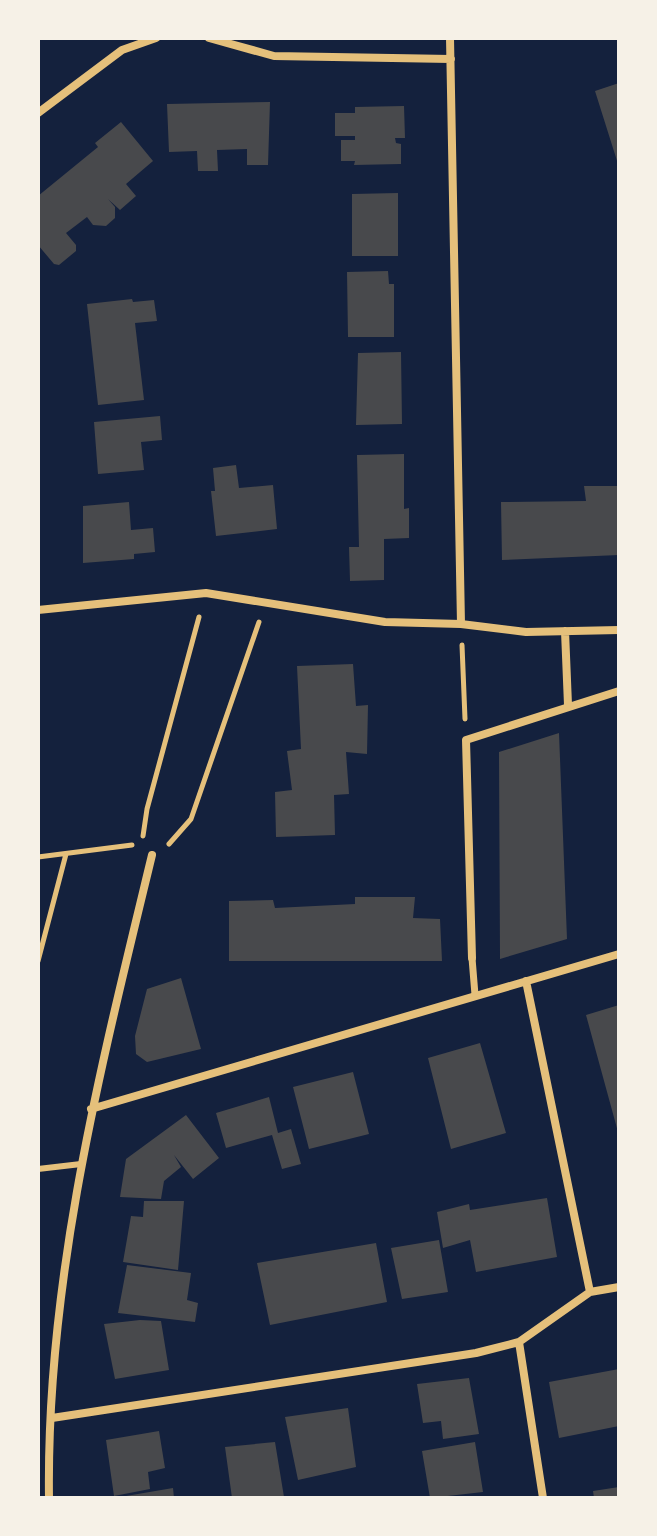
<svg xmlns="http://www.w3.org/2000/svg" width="657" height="1536" viewBox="0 0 657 1536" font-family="Karla,sans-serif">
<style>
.building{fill:#48494c}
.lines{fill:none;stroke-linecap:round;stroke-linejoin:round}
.path{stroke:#e5c07b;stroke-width:5}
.service{stroke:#e5c07b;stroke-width:6}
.pedestrian{stroke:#e5c07b;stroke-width:7}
.minor{stroke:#e5c07b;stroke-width:8}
</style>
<rect width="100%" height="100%" fill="#14213d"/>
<!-- building -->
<path class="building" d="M619,83V164H618L595,91Z
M270,102L268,165H247V149L217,150L218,171H198L197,151L169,152L167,104Z
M404,106L405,138H395L396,143L401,144V164L354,165L355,161H341V140H355V136H335V113H355V107Z
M121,122L153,161L126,184L136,196L120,210L108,199L115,207V218L106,226L93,225L87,217L66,233L76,245V251L59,265L54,264L38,245V196L98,147L95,143Z
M398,193V256H352V194Z
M388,271L389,284H394V337H348L347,272Z
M132,299L133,302L154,300L157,321L135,323L144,400L98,405L87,304Z
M401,352L402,424L356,425L358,353Z
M160,416L162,440L141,442L144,470L98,474L94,422Z
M404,454V509L409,508V538L384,539V580L350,581L349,547H359L357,455Z
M236,465L239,488L273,485L277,529L216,536L211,491H215L213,468Z
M584,486H619V555L502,560L501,502L586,501Z
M129,502L131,530L153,528L155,552L134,554V559L83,563V506Z
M353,664L356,706L368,705L367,754L346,752L349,794L334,795L335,835L276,837L275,792L292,790L287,751L301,749L297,666Z
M559,733L567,939L500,959L499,752Z
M355,897H415L413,918L440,919L442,961H229V901L273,900L275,908L355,904Z
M181,978L201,1049L147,1062L136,1054L135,1036L147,989Z
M619,1005V1132H618L586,1015Z
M480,1043L506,1133L451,1149L428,1058Z
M353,1072L369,1134L309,1149L293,1087Z
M269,1097L278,1133L291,1129L301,1164L282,1169L272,1135L226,1148L216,1113Z
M186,1115L219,1158L193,1179L174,1155L181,1167L164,1181L161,1199L120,1197L126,1159Z
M547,1198L557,1257L476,1272L470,1240L443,1248L437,1212L469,1204L470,1210Z
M144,1201H184L178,1270L123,1262L131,1216L143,1217Z
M439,1240L448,1292L402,1299L391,1248Z
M376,1243L387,1302L270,1325L257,1263Z
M127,1265L191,1273L187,1300L198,1303L195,1322L118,1313Z
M140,1320L161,1321L169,1370L115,1379L104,1324Z
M619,1369V1426L559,1438L549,1382Z
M469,1378L479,1434L443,1439L441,1421L423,1423L417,1384Z
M348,1408L356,1467L298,1480L285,1417Z
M159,1431L165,1468L148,1472L150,1489L114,1496L106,1440Z
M275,1442L284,1497L232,1498L225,1447Z
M475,1442L483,1492L430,1498L422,1451Z
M619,1487V1498H594L593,1491Z
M173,1488L174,1498H126V1496Z"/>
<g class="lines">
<!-- path -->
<path class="path" d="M462,645L465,719
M143,836L147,809L199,617
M169,844L191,819L259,622
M38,857L132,845
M38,961L66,854"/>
<!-- service -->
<path class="service" d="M38,1169L81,1164"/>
<!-- pedestrian -->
<path class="pedestrian" d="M472,958L475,995"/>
<!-- minor -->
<path class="minor" d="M209,38L274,56L451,59
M450,38L461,624
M38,113L122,50L156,38
M38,610L206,593L385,622L461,624L526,632L619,630
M565,631L568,705
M472,958L466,740L619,691
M526,981L590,1292
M91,1109L619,954
M519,1342L543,1498
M52,1418L476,1353L519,1342L590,1292L619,1287
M49,1498C46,1279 101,1066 152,855"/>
</g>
<!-- border -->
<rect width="657" height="1536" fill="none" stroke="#f6f1e7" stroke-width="80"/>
</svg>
